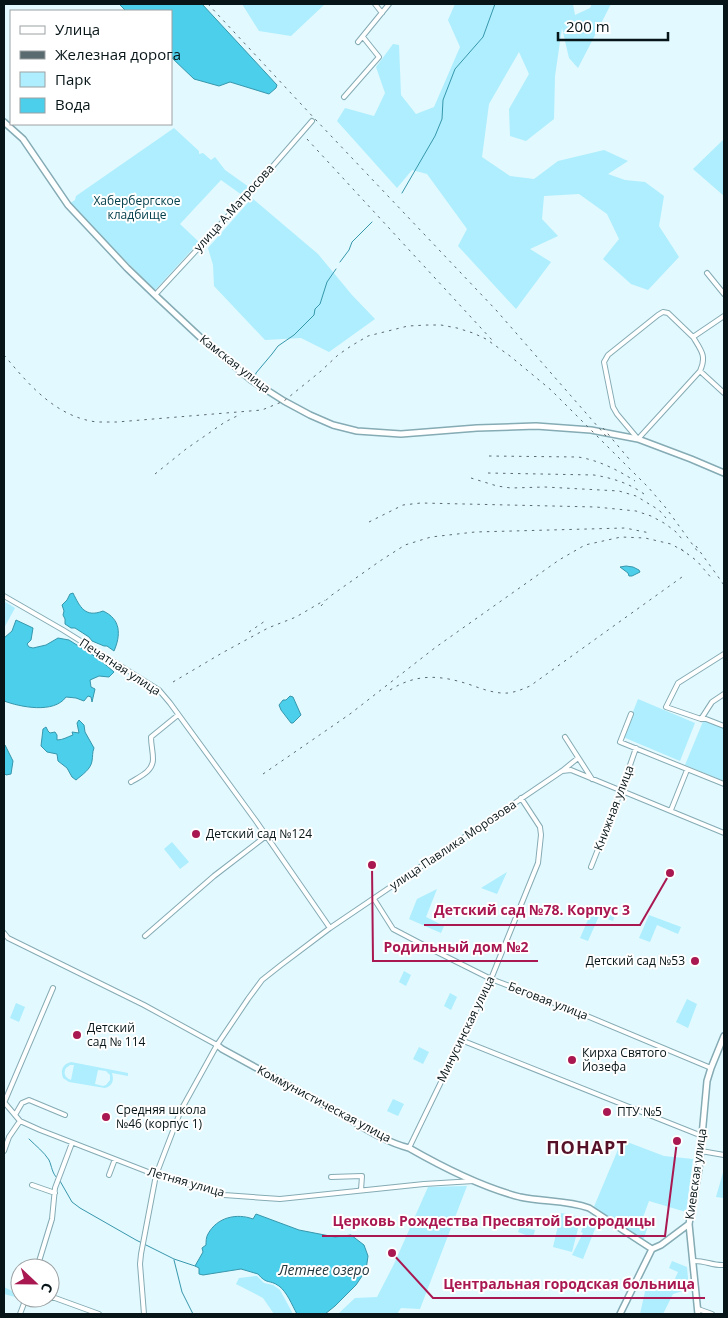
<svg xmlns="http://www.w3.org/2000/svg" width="728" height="1318" viewBox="0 0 728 1318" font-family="'Open Sans',sans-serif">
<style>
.green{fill:#aeeefe;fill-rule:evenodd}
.water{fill:#4bcfeb;stroke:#3797ac}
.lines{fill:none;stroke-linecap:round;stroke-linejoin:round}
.stream{stroke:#3797ac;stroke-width:1}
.minor-casing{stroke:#85abb4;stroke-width:6}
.major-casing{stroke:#85abb4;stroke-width:8}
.minor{stroke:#fff;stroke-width:4}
.major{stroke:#fff;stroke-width:5}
.rail{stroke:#5a6b6f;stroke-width:1;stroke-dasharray:2.5 5;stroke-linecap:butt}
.poi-dot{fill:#a91851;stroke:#fff;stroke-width:2}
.labels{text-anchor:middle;stroke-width:4;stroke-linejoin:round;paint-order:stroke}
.park-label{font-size:12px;fill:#02404c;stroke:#fff}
.street-label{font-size:12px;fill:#071518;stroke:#fff}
.poi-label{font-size:12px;fill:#071518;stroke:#fff;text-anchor:start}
.water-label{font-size:14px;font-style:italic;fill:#22383e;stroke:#fff}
.district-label{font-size:18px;font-weight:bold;letter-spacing:1px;fill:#551229;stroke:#fff}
.leader{fill:none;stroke:#a91851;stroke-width:2}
.callout-dot{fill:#a91851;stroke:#fff;stroke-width:2}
.callout-label{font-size:14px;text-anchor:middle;font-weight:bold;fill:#a91851;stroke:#fff;stroke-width:4;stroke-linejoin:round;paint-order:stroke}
</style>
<rect width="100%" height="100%" fill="#e2f9ff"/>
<!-- green -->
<path class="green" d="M242,4H325L291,36L259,31Z
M455,4H573L575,15L590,8L592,4H611L578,68L569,58L562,28L555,76L554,119L526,141L510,136L509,109L529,74L519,52L489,104L482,157L510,176L534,179L558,161L604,150L628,161L608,174L625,180L645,182L664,196L659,226L679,257L648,290L631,284L603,259L619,239L607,214L579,194L544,196L542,219L558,236L530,249L551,262L516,309L458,246L467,229L427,174L412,170L397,188L337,121L345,108L374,116L385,93L376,67L393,44L399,45L401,95L416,114L434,107L460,47L448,20Z
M174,128L199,151V154L203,153L211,160L215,157L225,170L249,187L242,195L221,180L180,224L199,242L155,290L69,204L75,200L76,196Z
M724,139V196L693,169Z
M252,198L318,254L352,295L375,319L329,352L301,338L265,340L214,286L213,265L208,248Z
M4,601L15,608L4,628Z
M638,699L695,723L680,761L623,737Z
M704,719L724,728V781L685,765Z
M172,842L189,862L180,869L164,849Z
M507,872L497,894L481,888Z
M437,889L426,917L444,926L441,933L409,919L417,899Z
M594,906L615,914L613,921L599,916L588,941L580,938Z
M649,915L681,927L678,934L657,925L650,942L639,938Z
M404,971L411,975L406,986L399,982Z
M450,993L457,997L451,1010L444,1006Z
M687,999L697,1004L688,1028L676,1022Z
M16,1003L25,1007L19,1022L10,1018Z
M419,1047L429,1052L423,1064L413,1059Z
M71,1062L128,1073V1076L112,1073C114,1080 113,1086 105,1088L69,1082L63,1078C60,1070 63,1064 71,1062ZM70,1065H74L71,1080C65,1078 63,1073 66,1068ZM98,1070L106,1071L110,1075V1080L106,1085L103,1086L95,1084Z
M393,1099L404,1104L398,1116L387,1111Z
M622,1140L664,1156L693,1159L686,1212L649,1201L642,1220L649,1223L643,1241L593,1209Z
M724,1169V1198L716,1197Z
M467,1186L420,1309L401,1308L397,1314H338L355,1298L377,1297L394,1264L428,1187Z
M561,1213L581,1217L572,1252L553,1247Z
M586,1219L597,1224L583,1259L572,1255L583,1233L581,1232Z
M520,1227L535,1230L534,1234L531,1237L518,1232Z
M672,1261L687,1267L689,1289L673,1294L663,1314H640L646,1287L653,1281L666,1285L673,1283L678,1272L669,1268Z
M257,1276L264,1283L273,1285L280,1290L293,1314H274L263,1298L236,1284L239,1278Z
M4,1287L12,1291L20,1292L19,1298L4,1294Z"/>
<!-- water -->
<path class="water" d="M119,4H202L277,85L276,88L269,94L230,82L219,86L194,79L171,57V11H126Z
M626,566L633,567L639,570L640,572L632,576H629L628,573L620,567Z
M73,593C80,607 85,618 103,611C121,619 121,635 114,651L107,646H104L92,641L89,637L75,628H71L65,624V619L63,615L64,611L62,605L67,600L70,594Z
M16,620L33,628L31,640L27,644L29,647L33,648L46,645L58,638L69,640L99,659L114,672L109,677L99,676L90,680L91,687L95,689L92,702L91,697L88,696L84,701L76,698L66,697C54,714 20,707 4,701V638L12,631Z
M290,696L293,697L301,715L293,723H291L281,710L279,705L283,700H286Z
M79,720L84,725L85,732L94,748C92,753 93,756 92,761C91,769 82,775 76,780L72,777L67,768L58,761L57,754L47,752L41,746L43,729L46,727L48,731L50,733L55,732L57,735V740C63,740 67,737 73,735L72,732L79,733L77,723Z
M4,745H5L13,761L11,774L6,775L4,773Z
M256,1214L299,1230L335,1237L351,1235L364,1245L368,1256L366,1270L356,1285L335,1306L325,1314H297C292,1305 287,1292 279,1286C269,1279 267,1285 258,1274L241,1269L203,1275L199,1274V1268L195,1266L203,1252L202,1248L206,1245C206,1242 206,1237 208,1234C217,1217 237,1213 253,1219Z"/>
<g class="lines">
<!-- stream -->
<path class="stream" d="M402,193L435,136L442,119L443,100L455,69L483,37L495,4
M340,262L349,250L352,242L372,222
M255,377L256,373L272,354L278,346L294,335L314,315L315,309L320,304L327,282L336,269
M29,1139C36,1146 44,1152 49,1160C52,1167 52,1173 57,1178
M60,1181L72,1202L80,1208L136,1240L174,1259L195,1266
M174,1260L182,1292L193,1314"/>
<defs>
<path id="minor" d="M375,4L382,13
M358,42L389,4
M344,97L379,57L363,37
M707,273L724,294
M155,295L253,189L312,121
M693,337L668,313L663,312L658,315L608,355L604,362L613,407L617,414L638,439L700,371C707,356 701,350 693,337L724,316
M700,371L724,393
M4,596L63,630L159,690L170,703L256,821L330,928
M724,654L678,683L666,707L701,719H706L724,726
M631,714L620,742L724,784
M701,719L712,702L724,694
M565,737L592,779
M562,771L571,770L724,833
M131,782C141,776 153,771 153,759C153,751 151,745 151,737L178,715
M671,810L687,770
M591,867L621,791L636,748
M374,899L393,929L435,951L491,979L575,1011L711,1068
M4,933L8,938L144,1005L217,1045
M145,936L214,876L266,836
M461,1040L702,1136
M4,1102L20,1121L40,1130L156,1175L224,1195L280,1199L424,1184L474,1181
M4,1103L53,988
M15,1115L22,1103L29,1100L65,1115
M409,1148L491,979L538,863L541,835L540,827L521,798
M4,1151L9,1137L20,1121
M701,1151L724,1155
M109,1175L115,1159
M331,1177L362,1176L361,1190
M32,1185L55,1193
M693,1261C704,1260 713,1266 724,1265
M37,1268L52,1219L55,1188L72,1143
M44,1298H55L99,1314
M698,1309L712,1314
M20,1314L26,1298
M144,1314L140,1264L141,1254L156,1175L181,1110L217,1045L248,999L262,980L281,965L330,928L562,771L578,758"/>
<path id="major" d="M4,122L23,139L68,205L127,268L155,295L202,339L251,380L284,401L310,415L333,425L357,431L401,434L477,428L536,426L591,430L638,439L691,459L724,473
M217,1045L222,1049C258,1069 294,1088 330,1108C356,1122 381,1141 409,1148C444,1168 481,1187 520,1197C543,1202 566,1200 589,1208L652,1249
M620,1314L652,1249L661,1245L689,1224
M698,1314L689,1224L699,1169L707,1081L711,1068L724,1036"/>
</defs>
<!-- minor casing -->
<use href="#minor" class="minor-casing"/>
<!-- major casing -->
<use href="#major" class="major-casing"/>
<!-- minor -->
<use href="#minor" class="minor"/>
<!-- major -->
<use href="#major" class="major"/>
<!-- rail -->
<path class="rail" d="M208,4L315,119L496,310L606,436
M307,139L492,340
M4,355C29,385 56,417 97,422C104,422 111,422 117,422L262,410L284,401L321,371L338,355L351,346L368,336L408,326L428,325H441L457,328L473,333L486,339L510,356L551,390L648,487L666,508L698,552
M603,428L629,459
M489,456L578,457C598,460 618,470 635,481
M488,473L594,475C612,478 629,483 644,494
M155,474L186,449L225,422L241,414
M471,478L497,486L511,488L545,487L619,491L636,496L659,510L666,518
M369,522L403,505L421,503L596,507L636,511L651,516L664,523L675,531L682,539
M696,546L724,585
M681,549L697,561L713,580
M321,606L329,597L380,561L405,545L431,537L475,532L625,528L650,533
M249,632L265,621
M173,682L222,653L268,628L296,617L325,600
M390,690C417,673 441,675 471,685C482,689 496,694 508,693C516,692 523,689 530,686L682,577
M263,774L350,714L436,647L559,560L585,545L621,537L645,538L671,544L687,553"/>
</g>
<!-- markers -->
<g class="poi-dot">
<circle cx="196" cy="834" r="5"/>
<circle cx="695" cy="961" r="5"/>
<circle cx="77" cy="1035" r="5"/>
<circle cx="572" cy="1060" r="5"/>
<circle cx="607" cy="1112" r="5"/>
<circle cx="106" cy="1117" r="5"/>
</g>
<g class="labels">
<!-- park labels -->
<g class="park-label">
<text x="137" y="205">Хабербергское<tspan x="137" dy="14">кладбище</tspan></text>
</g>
<!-- street labels -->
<g class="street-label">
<text transform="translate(234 208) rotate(-48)" y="4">улица А.Матросова</text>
<text transform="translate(235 364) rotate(38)" y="4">Камская улица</text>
<text transform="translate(120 667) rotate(33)" y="4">Печатная улица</text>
<text transform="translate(614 808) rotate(-69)" y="4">Книжная улица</text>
<text transform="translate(453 845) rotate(-34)" y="4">улица Павлика Морозова</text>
<text transform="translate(548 1001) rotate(21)" y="4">Беговая улица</text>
<text transform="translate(466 1029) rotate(-64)" y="4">Минусинская улица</text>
<text transform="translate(324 1104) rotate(28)" y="4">Коммунистическая улица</text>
<text transform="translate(696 1174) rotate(-82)" y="4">Киевская улица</text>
<text transform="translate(186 1182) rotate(16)" y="4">Летняя улица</text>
</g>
<!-- poi labels -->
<g class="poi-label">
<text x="206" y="838">Детский сад №124</text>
<text x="685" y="965" text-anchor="end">Детский сад №53</text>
<text x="87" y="1032">Детский<tspan x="87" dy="14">сад № 114</tspan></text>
<text x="582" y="1057">Кирха Святого<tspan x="582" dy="14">Йозефа</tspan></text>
<text x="116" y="1114">Средняя школа<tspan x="116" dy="14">№46 (корпус 1)</tspan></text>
<text x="617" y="1116">ПТУ №5</text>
</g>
<!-- water labels -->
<g class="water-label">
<text x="324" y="1275">Летнее озеро</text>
</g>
<!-- district labels -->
<g class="district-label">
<text x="587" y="1154">ПОНАРТ</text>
</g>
</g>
<!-- callouts -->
<path class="leader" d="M670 873L640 925H424M372 865L373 961H538M677 1141L665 1236H322M392 1253L433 1298H705"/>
<g class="callout-dot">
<circle cx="670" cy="873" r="5"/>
<circle cx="372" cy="865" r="5"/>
<circle cx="677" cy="1141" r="5"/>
<circle cx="392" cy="1253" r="5"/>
</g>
<g class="callout-label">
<text x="532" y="915">Детский сад №78. Корпус 3</text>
<text x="456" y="952">Родильный дом №2</text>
<text x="494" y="1226">Церковь Рождества Пресвятой Богородицы</text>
<text x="569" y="1289">Центральная городская больница</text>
</g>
<!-- border -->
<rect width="728" height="1318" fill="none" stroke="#071518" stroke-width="10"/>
<!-- legend -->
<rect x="10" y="10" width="162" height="115" fill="#ffffff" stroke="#9ca1a3"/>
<rect x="20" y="26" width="25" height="8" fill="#ffffff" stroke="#9ca1a3"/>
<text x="55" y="35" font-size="15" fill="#071518">Улица</text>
<rect x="20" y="51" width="25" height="8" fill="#5a6b6f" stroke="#9ca1a3"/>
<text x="55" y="60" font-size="15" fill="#071518">Железная дорога</text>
<rect x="20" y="72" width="25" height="15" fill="#aeeefe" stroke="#9ca1a3"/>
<text x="55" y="85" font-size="15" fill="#071518">Парк</text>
<rect x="20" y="98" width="25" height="15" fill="#4bcfeb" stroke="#9ca1a3"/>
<text x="55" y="110" font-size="15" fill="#071518">Вода</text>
<!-- north arrow -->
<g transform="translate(35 1283) rotate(112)"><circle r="24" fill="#ffffff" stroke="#9ca1a3"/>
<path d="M0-4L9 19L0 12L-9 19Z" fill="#a91851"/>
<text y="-8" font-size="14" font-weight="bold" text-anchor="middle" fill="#071518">С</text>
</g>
<!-- scale -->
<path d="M558 32v8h110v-8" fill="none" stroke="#071518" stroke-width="2.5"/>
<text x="566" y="32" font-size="15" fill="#071518" stroke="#ffffff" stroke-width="4" paint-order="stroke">200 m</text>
</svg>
